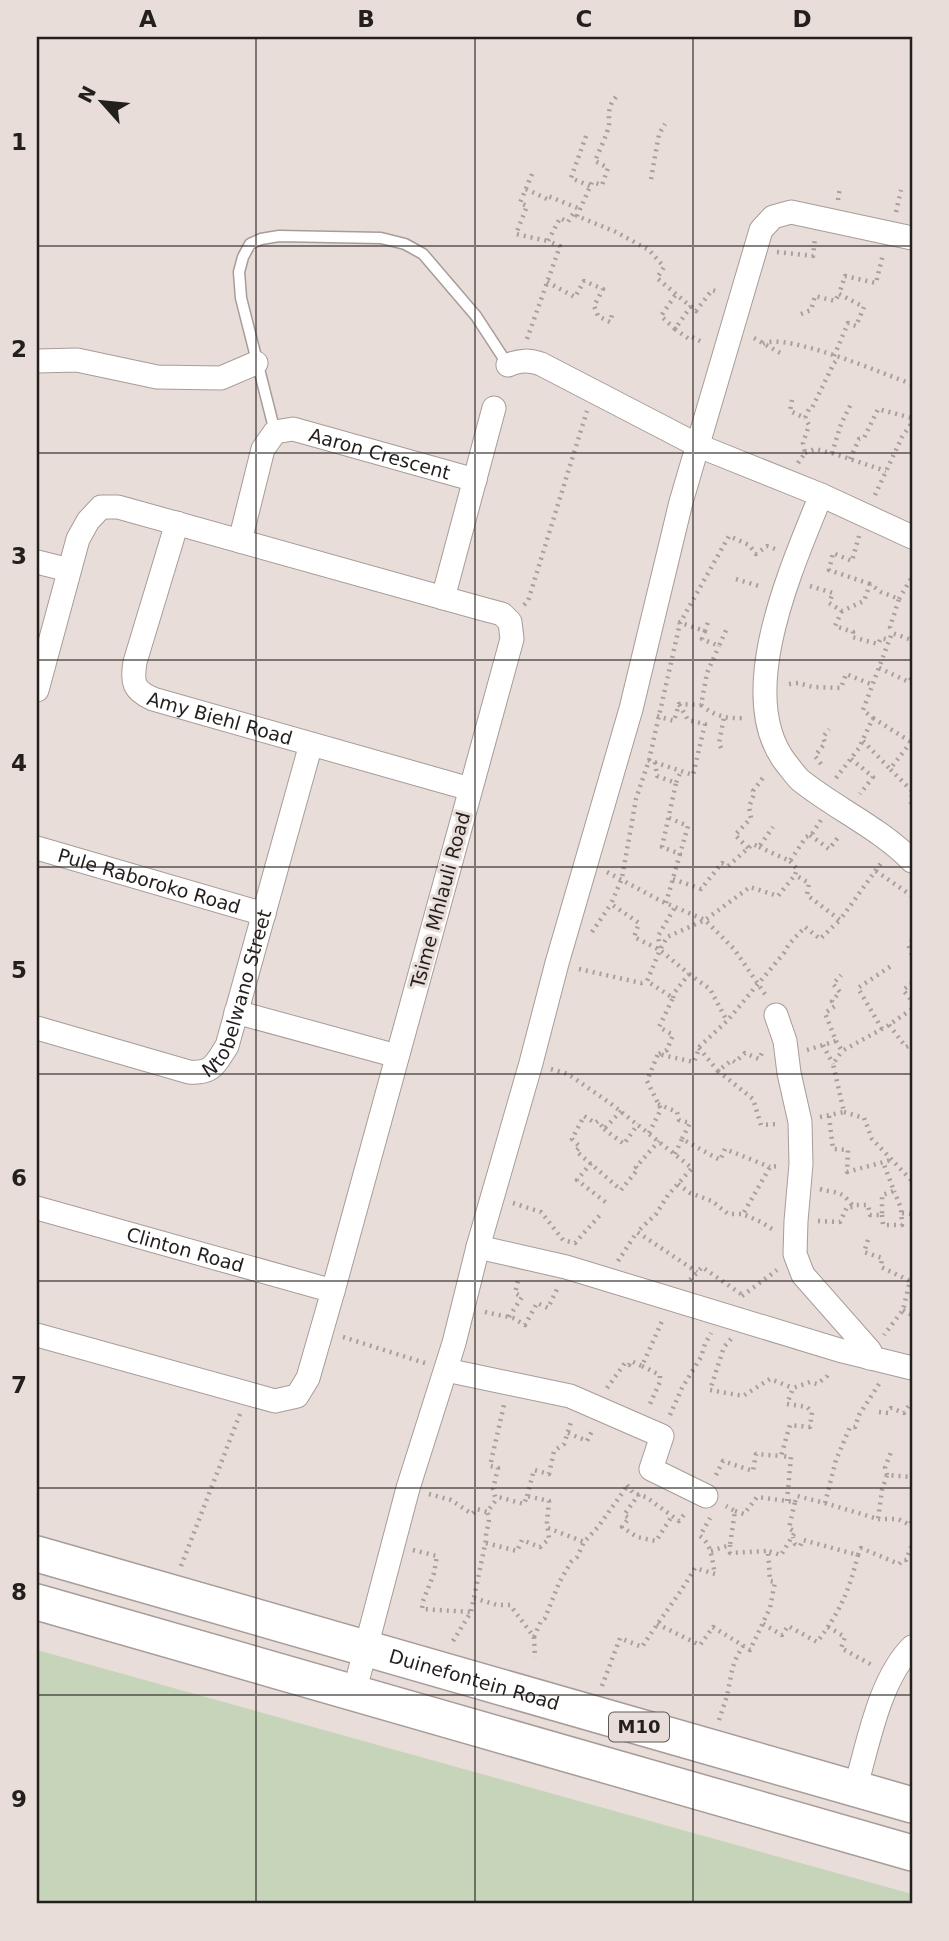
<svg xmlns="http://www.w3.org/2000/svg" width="949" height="1941" viewBox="0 0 949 1941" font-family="'DejaVu Sans',sans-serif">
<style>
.green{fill:#c6d5b9}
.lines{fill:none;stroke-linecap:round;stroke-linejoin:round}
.service-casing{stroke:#a79c98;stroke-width:13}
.minor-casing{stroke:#a79c98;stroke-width:25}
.primary-casing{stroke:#a79c98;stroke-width:38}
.path{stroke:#a9a09c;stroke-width:4.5;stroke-dasharray:2 5;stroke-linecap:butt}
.service{stroke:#fff;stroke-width:10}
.minor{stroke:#fff;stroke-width:23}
.primary{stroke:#fff;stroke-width:35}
.grid{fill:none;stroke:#231f1d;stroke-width:2;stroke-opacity:0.55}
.labels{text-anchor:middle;stroke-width:6;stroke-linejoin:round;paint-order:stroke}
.shield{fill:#e8ddd8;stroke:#5e5855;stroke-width:2}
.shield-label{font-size:18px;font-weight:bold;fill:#231f1d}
.street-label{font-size:19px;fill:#231f1d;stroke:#e8ddd8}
.neatline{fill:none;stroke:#231f1d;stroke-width:2.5}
.grid-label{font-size:23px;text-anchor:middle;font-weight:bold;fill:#231f1d}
</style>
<rect width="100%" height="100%" fill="#e8ddd8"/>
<!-- green -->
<path class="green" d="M37,1650L912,1894V1904H37Z"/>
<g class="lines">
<defs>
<path id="service" d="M275,432L241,298L239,272L243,257L250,244L261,239L279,236L381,238L405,244L423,254L476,316L508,365"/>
<g id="minor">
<path d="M37,361L77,360L157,377L221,378L256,363"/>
<path d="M508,365C521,360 528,360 541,364L699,446L821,495L912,537"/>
<path d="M821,495C793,565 733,695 786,763C791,769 795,775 800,780C836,809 880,828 912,861"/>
<path id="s1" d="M177,523L135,662C132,683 133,690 153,699L470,789"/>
<path id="s2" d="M240,541L263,449L275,432L293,429L475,480"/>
<path d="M37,562L69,570"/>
<path d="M443,598L494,408"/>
<path d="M37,690L78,539L88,521L101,507H118L483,609L502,614L510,622L512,639L333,1291L308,1378L297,1396L275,1401L37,1335"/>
<path id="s3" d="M37,848L264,914"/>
<path d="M236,1012L397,1056"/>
<path d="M776,1015L785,1041L789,1073L800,1122L801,1164L796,1221L795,1254L803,1275L870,1351V1358"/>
<path id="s4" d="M37,1028L189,1072C213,1074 215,1064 227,1046L311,744"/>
<path id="s5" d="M37,1208L333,1291"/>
<path d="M478,1247L566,1267L839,1350L912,1368"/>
<path d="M446,1370L570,1396L662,1436L651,1469L706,1496"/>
<path d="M354,1693L408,1488L454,1343L478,1247L531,1063L557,963L631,709L681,502L761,230L773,217L791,212L912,238"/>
<path d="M855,1789C868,1745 879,1680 912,1647"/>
</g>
<g id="primary">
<path id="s6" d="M37,1554L912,1805"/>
<path d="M37,1602L912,1853"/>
</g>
</defs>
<!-- service casing -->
<use href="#service" class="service-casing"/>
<!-- minor casing -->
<use href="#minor" class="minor-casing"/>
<!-- primary casing -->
<use href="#primary" class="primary-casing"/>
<!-- path -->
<path class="path" d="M616,97C608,106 609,113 609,124C608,133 599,151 595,161L608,168L602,185L592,182L577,216L616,232L649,250L664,267L657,278L696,311L712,290L719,292
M586,136L571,178L590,186
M532,174L520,203L527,206L516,234L548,241
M651,179L659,134L665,124
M526,189L547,199L548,196L580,209
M838,200L840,187
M896,212L901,190
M777,252L813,256L815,238
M547,282L575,297L584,281L603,289L594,306L598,316L610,322L613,312
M691,306L675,329L689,339L692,337L704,343
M801,314L811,310L815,296L835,301L839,294
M675,329L661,316L676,294
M754,338L782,354
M527,339L560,246L548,241L560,218L568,222L573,214L577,216
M763,344C784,331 886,375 912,384
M834,356L848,323L856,326L864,307L839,294L845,276L876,283L883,254
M792,400L790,411L805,418L809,409L812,408L834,363L839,358
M805,453L815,449L832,453L841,424L851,404
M832,453L886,471
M850,459L859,439L864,438L878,409L912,418
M798,463L805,453L803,443L809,425L805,418
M875,495L902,437L911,424
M859,536L852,561L833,553L829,570L870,584
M736,579L762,587
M810,586L833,593L829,603L842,611L864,601L870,584L881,592L899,599L890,627L892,633
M899,599L912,577
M524,605L528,601L587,411
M842,611L835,626L853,632L852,637L878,644L881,638L890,640
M678,622L705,631L708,622
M705,631L702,639L719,646L727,628
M879,668L909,682L912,677
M789,684L798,683L813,687L841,688L846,674L873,685
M701,705C715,716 726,719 744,718
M657,716L674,721L679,704L701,705L707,673L719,646
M873,718L911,742
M863,741L890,769
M911,742L890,769L912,791
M721,748L719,743L724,717
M851,759L873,777L860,794
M648,760L693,775L705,724L688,720L679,704
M655,762L657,776L676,783L681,771
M821,764L815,756L825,743L823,737L829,729
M836,778L859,748L873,718L863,710L892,633L912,640
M912,796L909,800L912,804
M669,818L688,826L680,854
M810,835L829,849L840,835
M759,847L790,861L806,837L812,834L821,820
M748,848L735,835L751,818L749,807L754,794L753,791L765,775
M790,861L797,869L795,875L809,883L807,895L840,920L881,863
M876,871L912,896
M607,872L661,901L705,920L734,949L767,997
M673,879L701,889L722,863L728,866L753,844L759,847L773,827
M666,903L680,854L662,847L676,783
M592,932L611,904
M912,941L908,944L912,955
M661,948L667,937L705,920L750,887L778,896L795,875
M579,969L641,983L647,981
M689,974L710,989L727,1021
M912,983L903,990L912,1001
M673,998L674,993L689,974L660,950L634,937L639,923L611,904L622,878L636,799L649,760L680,623L729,536L749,545L756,554L767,546L775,549
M889,1025L906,1047L912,1044
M882,1029L858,988L891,966
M836,1041L842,1051L889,1025L912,1009
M823,1045L833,1064
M699,1048L718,1071L732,1060L735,1062L745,1053L759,1059L762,1053
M807,1050L836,1041L825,1013L835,1006L832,1001L840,992L833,984L841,975
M659,1054L667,1050L673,1035L659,1027L673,998L647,981L660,950L658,936L675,907
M551,1069L568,1074L610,1103L692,1168L668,1195L656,1214L637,1232L697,1272
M718,1071L753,1099L761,1125L777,1124
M658,1104L677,1112L679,1120L690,1123L682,1139
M621,1111L604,1129L598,1121L595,1123L584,1116L572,1139L580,1147L576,1151L621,1190L638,1169L636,1167L659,1141
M844,1112L864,1118L872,1139L912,1181
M829,1116L833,1149L848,1150L847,1172L891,1160
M820,1117L844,1112L833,1064L842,1051
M604,1129L624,1144L638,1124
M649,1133L661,1109L647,1081L658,1054L694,1062L700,1046L727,1021L784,953L789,944L805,927L820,939L840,920
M675,1154L682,1139L720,1160L725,1149L770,1167
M591,1163L577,1180L608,1204
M678,1184L690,1193L712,1201L728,1214H743
M820,1189C836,1194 840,1189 852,1205H868L870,1215H882V1195L894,1191L883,1162
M513,1203L541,1212L563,1240L575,1243L600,1215
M902,1213L912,1214
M882,1215L883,1225H902L901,1208L894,1191
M818,1221L840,1222L847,1207H855
M772,1229L761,1222L743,1214L770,1167L779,1166
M868,1240L864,1252L882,1258L881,1267L910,1281L903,1310L884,1335
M618,1261L637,1232
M690,1280L702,1267L741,1294
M742,1296L777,1270
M903,1310L912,1315
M485,1312L513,1318L525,1325L537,1303L548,1308L558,1287
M509,1317L522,1297L515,1293L519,1277
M343,1337L425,1363
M731,1339L724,1347L710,1390L743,1396L770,1379L793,1388
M642,1366L660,1375V1382L649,1406
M607,1388L625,1363L629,1365L631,1361L642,1366L663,1319
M879,1412L888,1413L891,1408L904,1413L912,1401
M670,1415L682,1388L701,1357L705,1344L711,1333
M568,1433L587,1441L592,1431
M716,1475L723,1461L753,1471L756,1454L781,1456
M887,1475L885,1468L891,1452
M627,1485L633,1493L646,1497L679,1521L686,1512
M429,1494L451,1500L472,1514L477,1509L487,1512L496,1500L493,1489L498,1468L490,1466L504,1405
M639,1494L624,1515L629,1518L622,1527L637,1537L656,1541L672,1516
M527,1496L534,1470L549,1474L554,1451L564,1444L571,1422
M787,1501L791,1457L781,1456L790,1425L810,1427L812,1412L807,1407L787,1404L793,1388L810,1382L817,1384L827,1376L829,1371
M795,1502L797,1496L825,1503L836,1460L850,1427H855L859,1415L879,1384
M825,1503L878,1519L882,1490L887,1475L912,1477
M735,1511L744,1514L757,1497L795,1502L789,1528L795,1532L781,1555L768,1551
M878,1519H898L910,1525L912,1519
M548,1528L584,1542
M486,1543L517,1551L522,1540L540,1547L549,1539L547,1522L549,1501L527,1496L524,1504L495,1496
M413,1550L437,1556L434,1573L423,1601L422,1609L471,1612
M711,1551L730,1545L735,1511L726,1506
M858,1555L861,1548L899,1564L903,1560H906L912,1545
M181,1566L240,1414
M474,1598L497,1605H510L534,1637L535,1658
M657,1624L700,1645L713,1627L750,1650L770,1608L775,1582L770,1581L768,1551L730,1553V1545
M763,1624L782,1635L788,1626L817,1642C840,1612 849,1591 858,1555L803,1540L800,1546L795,1544L793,1537
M828,1627L845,1637L841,1648L872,1665
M534,1637L541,1621L545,1618L559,1583L571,1562L577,1557L584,1542L598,1527L628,1485
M453,1641L471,1612L486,1540C485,1530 492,1521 487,1512
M602,1686L620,1638L642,1647C659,1620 679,1596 695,1568L715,1574C712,1561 712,1544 700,1536L710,1518
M719,1720C722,1710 726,1701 728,1691C732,1671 732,1663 743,1646"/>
<!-- service -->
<use href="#service" class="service"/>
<!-- minor -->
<use href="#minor" class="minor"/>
<!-- primary -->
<use href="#primary" class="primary"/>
</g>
<!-- grid -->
<path class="grid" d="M256,37V1904M475,37V1904M693,37V1904M37,246H912M37,453H912M37,660H912M37,867H912M37,1074H912M37,1281H912M37,1488H912M37,1695H912"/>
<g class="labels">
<!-- shield labels -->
<rect class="shield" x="609" y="1712.5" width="60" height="29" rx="5"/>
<g class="shield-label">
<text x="639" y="1733">M10</text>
</g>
<!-- street labels -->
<g class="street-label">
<text dy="7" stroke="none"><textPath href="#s2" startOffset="224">Aaron Crescent</textPath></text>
<text dy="7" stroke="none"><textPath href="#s1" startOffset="261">Amy Biehl Road</textPath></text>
<text dy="7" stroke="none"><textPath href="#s3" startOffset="117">Pule Raboroko Road</textPath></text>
<text transform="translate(440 900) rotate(-75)" y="7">Tsime Mhlauli Road</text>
<text dy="7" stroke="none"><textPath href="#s4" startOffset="261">Ntobelwano Street</textPath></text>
<text dy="7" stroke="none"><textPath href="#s5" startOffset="154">Clinton Road</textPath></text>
<text dy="7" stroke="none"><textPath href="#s6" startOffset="455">Duinefontein Road</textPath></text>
</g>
</g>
<!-- border -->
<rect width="949" height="1941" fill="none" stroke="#e8ddd8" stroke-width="77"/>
<!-- north arrow -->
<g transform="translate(102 102) rotate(297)" stroke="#e8ddd8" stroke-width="5" paint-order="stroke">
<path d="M0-5L12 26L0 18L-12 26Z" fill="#231f1d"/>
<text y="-10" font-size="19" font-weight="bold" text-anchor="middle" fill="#231f1d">N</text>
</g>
<rect x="38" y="38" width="873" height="1864" class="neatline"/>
<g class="grid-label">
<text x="148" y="27">A</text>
<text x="366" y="27">B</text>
<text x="584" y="27">C</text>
<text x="802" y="27">D</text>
<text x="19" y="150">1</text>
<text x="19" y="357">2</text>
<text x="19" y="564">3</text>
<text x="19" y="771">4</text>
<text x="19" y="978">5</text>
<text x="19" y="1186">6</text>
<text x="19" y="1393">7</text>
<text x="19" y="1600">8</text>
<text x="19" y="1807">9</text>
</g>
</svg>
